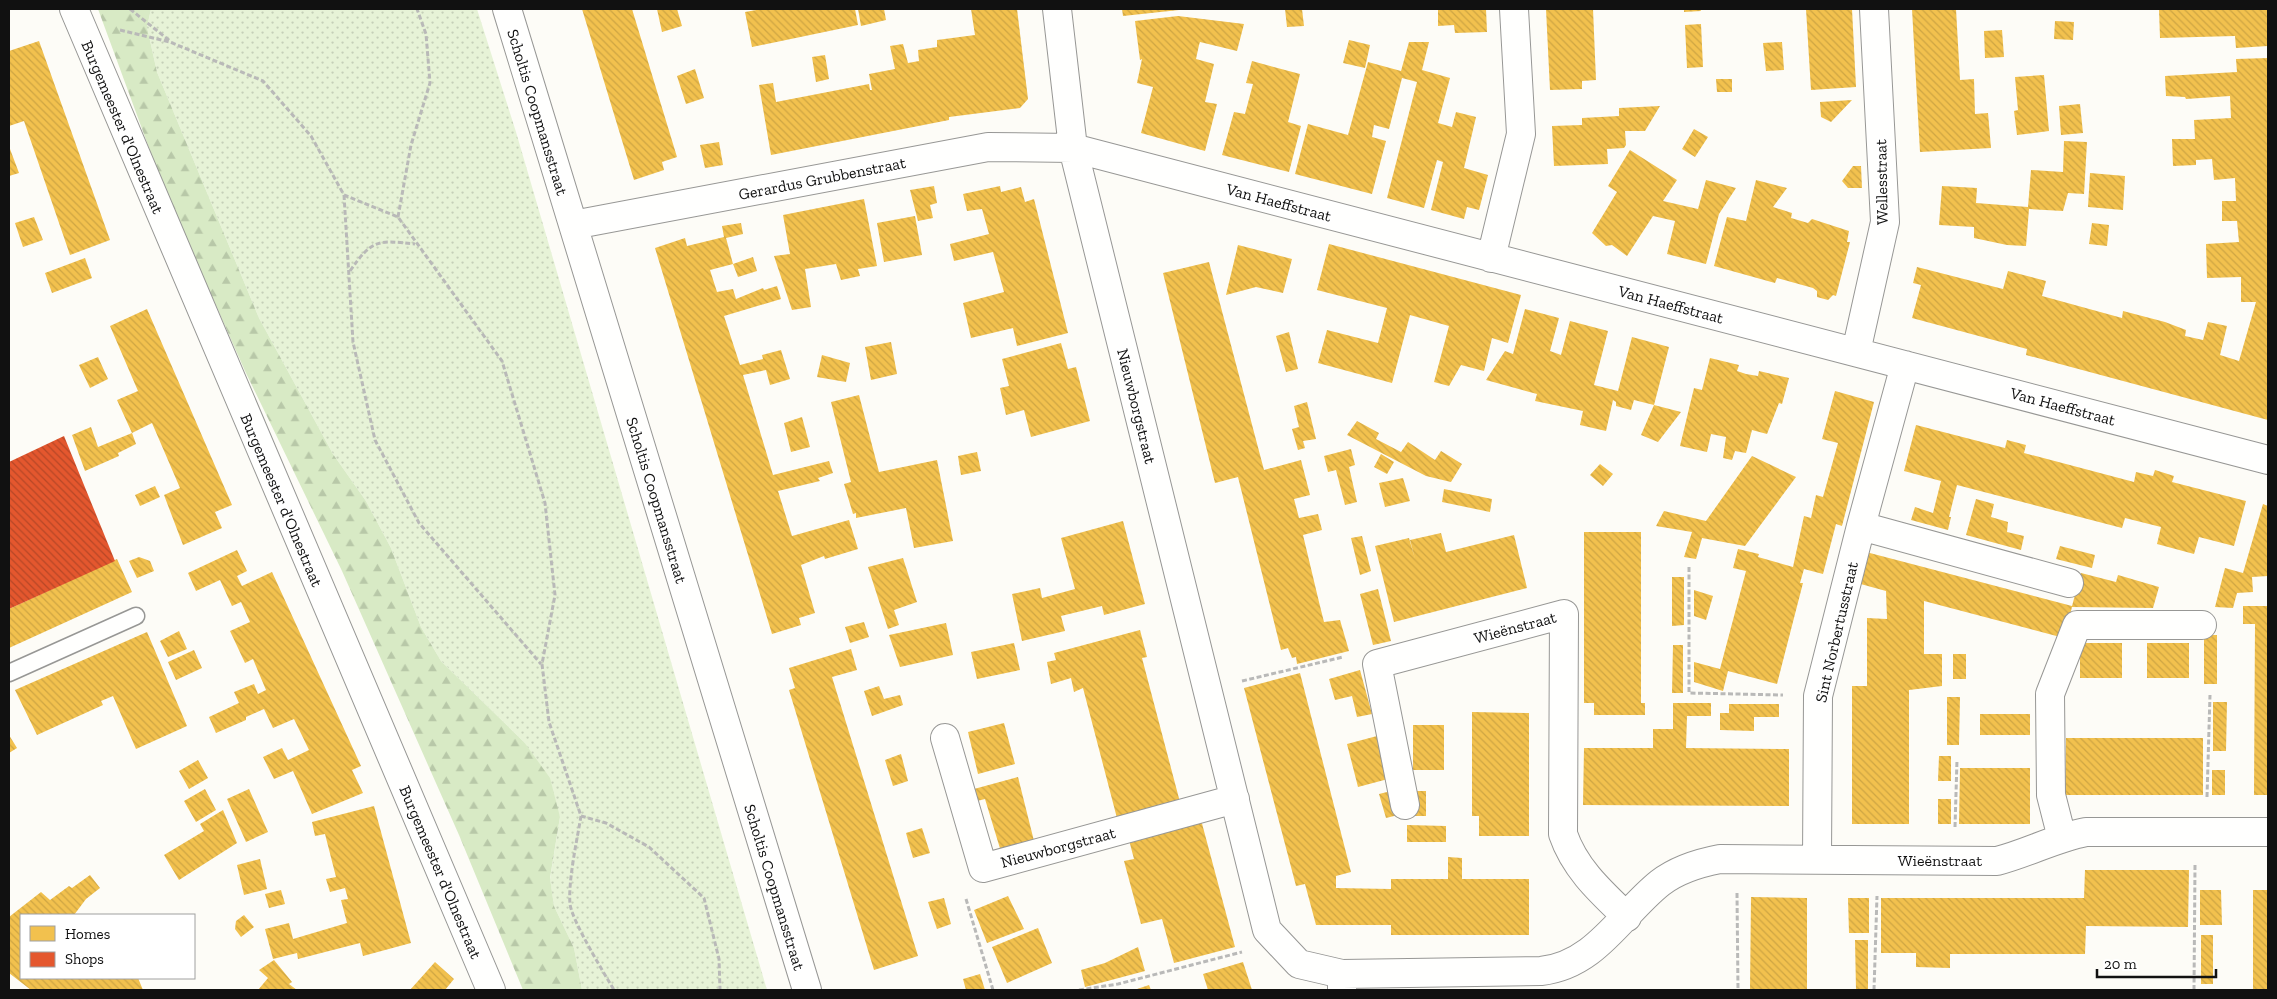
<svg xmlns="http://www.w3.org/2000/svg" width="2277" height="999" viewBox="0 0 2277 999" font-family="'Zilla Slab',serif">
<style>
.grass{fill:url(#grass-dots)}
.forest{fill:url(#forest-firs)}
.homes{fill:url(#homes-back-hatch)}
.shops{fill:url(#shops-back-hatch)}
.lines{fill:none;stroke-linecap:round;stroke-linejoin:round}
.lane-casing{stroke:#979795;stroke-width:19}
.street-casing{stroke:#979795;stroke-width:30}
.path{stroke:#b9b9b8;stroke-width:3;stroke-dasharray:5 2.5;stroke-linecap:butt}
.lane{stroke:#fffffe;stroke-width:16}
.street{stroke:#fffffe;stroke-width:28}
.labels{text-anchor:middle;stroke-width:5;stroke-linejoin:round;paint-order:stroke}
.street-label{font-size:16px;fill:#111;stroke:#fff}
</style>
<defs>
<pattern id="grass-dots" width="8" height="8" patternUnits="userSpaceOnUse" patternTransform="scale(1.25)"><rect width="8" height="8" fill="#e7f3d7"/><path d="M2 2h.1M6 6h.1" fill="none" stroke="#c5cfb8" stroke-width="1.8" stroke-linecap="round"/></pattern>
<pattern id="forest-firs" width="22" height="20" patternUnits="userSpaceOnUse" patternTransform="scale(1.25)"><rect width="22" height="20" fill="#d8eac5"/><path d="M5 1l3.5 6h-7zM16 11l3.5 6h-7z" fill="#b8c8a8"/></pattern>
<pattern id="homes-back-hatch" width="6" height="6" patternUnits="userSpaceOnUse" patternTransform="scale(1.25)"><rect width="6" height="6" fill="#f2c14e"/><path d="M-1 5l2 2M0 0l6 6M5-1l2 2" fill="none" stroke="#cea543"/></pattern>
<pattern id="shops-back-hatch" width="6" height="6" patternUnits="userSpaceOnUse" patternTransform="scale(1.25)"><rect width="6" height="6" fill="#e4572e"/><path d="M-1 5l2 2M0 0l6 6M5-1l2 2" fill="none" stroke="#b74726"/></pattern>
</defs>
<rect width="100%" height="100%" fill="#fdfcf7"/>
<!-- grass -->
<path class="grass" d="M151,9H477L516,132L767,990H582L574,948L554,906L550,879L560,817L524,742L441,661L421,627L391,548L366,501L333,454L259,318L157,72L147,27Z"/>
<!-- forest -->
<path class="forest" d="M98,9H151L147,27L157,72L259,318L333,454L366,501L391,548L421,627L441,661L524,742L550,778L560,817L550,878L554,906L574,948L582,990H523L459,835L342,571L245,371L163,186Z"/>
<!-- homes -->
<path class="homes" d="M582,9H632L677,157L662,162L664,170L634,180Z
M657,9H677L682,26L662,32Z
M762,9H855L858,25L752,47L745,12Z
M858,9H884L886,20L861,26Z
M971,9H1017L1028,99L1020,108L949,117V120L771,155L759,85L773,83L776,102L869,84L870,90H872L869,74L895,69L890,46L903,44L908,63L919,61L918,50L937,47V40L975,35Z
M1122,9H1179V10L1123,16Z
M1285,9H1302L1304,26L1287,27Z
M1438,9H1486L1487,32L1455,33L1454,25L1438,26Z
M1546,9H1593L1596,80L1582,81V89L1550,90Z
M1684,9H1700L1701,11L1684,12Z
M1806,9H1852L1856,87L1811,90Z
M1912,9H1956L1960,80L1974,79L1975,114L1988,113L1991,148L1920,152Z
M2159,9H2268V46L2236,48L2235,36L2160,38Z
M1178,16L1244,24L1237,51L1200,42L1199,45L1196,59L1214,64L1205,102L1217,104L1205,151L1141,133L1153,87L1137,83L1142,59L1140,60L1135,21Z
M2055,21L2074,22L2073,40L2054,39Z
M1701,24L1703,67L1687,68L1685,25Z
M2002,30L2004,57L1985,58L1984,31Z
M1349,40L1370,45L1365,68L1343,63Z
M39,41L110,240L70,255L24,121L9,126V51Z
M1409,42H1429L1422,70L1450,78L1438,123L1452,127L1456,112L1476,117L1464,168L1488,175L1479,210L1467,207L1464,219L1431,210L1443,162L1437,160L1424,208L1387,198L1417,82L1402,78L1389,129L1374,125L1372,137L1386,141L1372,194L1295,174L1308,124L1348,135L1368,62L1401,71Z
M1782,42L1784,70L1766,71L1763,43Z
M825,55L829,79L816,82L812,57Z
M2268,58V420L2026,355L2027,349L1912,318L1921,285L1913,283L1917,267L2003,289L2008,271L2046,281L2042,296L2122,318L2123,311L2165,322L2186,330L2185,336L2203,340L2208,322L2227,326L2220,355L2239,361L2256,302H2241V277L2207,278L2206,244L2239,242L2237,221H2222V201H2236L2235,178L2214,180L2212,159L2196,160V165L2173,166L2172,139H2195L2194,120L2231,118L2230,96L2186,99L2185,97L2166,96L2165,76L2237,72L2236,59Z
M1252,61L1300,74L1288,122L1301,126L1289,172L1222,155L1234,112L1245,114L1253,84L1246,83Z
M695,69L704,98L686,104L677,76Z
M2044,75L2049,131L2017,135L2014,111L2018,110L2015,77Z
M1716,79H1732V92H1717Z
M1852,100L1831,122L1821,117L1820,102Z
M2080,104L2083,133L2061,135L2059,106Z
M1660,106L1645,131H1625L1626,145L1624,148L1607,149L1608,164L1554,166L1552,126L1582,125V118L1619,116V108Z
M1694,129L1708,137L1695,157L1682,149Z
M2064,141L2087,142L2084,194L2068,193L2063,211L2029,209L2026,246L2007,245L1974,238V227L1939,225L1942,186L1977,188L1976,203L2028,207L2031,170L2063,172Z
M719,142L723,165L705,168L700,145Z
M10,149L19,173L9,176V150Z
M1630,150L1677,180L1663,201L1698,209L1706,180L1736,188L1719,214L1706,264L1667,254L1675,221L1653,216L1627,256L1612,245L1606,246L1592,233L1617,192L1608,186Z
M1853,166H1861L1862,188H1848L1842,181Z
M2090,173L2125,176L2123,210L2088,207Z
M1756,180L1787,188L1773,207L1792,213L1791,218L1808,223L1812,219L1849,231L1847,242H1850L1836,296L1833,295L1828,300L1817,297V291L1813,288L1777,278L1775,283L1714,266L1727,217L1746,221Z
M934,186L937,203L930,205L933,218L918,221L910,190Z
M1000,186L1001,192L1021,187L1025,202L1034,199L1068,333L1017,346L1013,328L971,338L963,303L1004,292L993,252L954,261L950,244L989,234L982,209L967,211L963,194Z
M864,199L877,266L858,269L860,276L841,280L836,264L805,269L811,307L792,310L774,256L790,254L783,215Z
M915,216L922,255L884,262L877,223Z
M34,217L43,240L23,247L15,223Z
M741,223L743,234L726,238L733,264L710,270L717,292L733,289L736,299L763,288L764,290L777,286L781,299L724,316L740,365L763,359L762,355L781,350L790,379L770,385L766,370L743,375L773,475L829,461L833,473L818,478L820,481L778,491L792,536L849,520L858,549L825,559L824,556L801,565L815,613L799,618L801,625L772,634L655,248L685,238L687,246L724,237L722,226Z
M2092,223L2109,225L2107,246L2089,244Z
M1329,244L1521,295L1508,343L1492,338L1484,371L1461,365L1449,386L1434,382L1449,326L1410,315L1392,383L1318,363L1327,330L1378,343L1387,308L1317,290Z
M1238,245L1292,259L1283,293L1256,287L1226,295Z
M753,257L757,271L738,277L733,264Z
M85,258L92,278L52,293L45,273Z
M1209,262L1264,470L1301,460L1310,495L1294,499L1299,518L1318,514L1322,530L1303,535L1319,602L1324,622L1340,620L1349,651L1297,664L1296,657L1292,658L1288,648L1281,650L1238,477L1215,483L1163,273Z
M147,309L232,505L215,512L222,528L183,545L164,495L180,488L152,423L132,433L117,400L138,391L110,326Z
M1525,309L1559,318L1550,351L1561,355L1570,321L1608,331L1594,385L1618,391L1632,337L1669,347L1654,405L1634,400L1631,410L1616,406V402L1613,400L1606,431L1580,425L1583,411L1535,401L1537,394L1486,380L1505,351L1513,354Z
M1289,332L1298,369L1286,372L1276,336Z
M891,342L897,374L871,380L865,347Z
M1061,343L1068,369L1076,367L1090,421L1031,437L1024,410L1006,415L1000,388L1009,386L1002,359Z
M822,355L850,363L846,382L817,377Z
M98,357L108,379L90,388L79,365Z
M1710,358L1739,365L1737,371L1746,374L1758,376L1759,371L1789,378L1782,404L1779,403L1767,434L1752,430L1746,453L1735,451L1732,460L1723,458L1726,437L1711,434L1707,452L1680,446L1694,388L1702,390Z
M1835,391L1874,402L1842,526L1836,524L1823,574L1804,569L1800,583H1803L1777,684L1728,671L1723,691L1694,682V662L1720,669L1746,571L1733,568L1738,549L1759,554L1758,557L1793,567L1804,516L1811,518L1816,495L1823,497L1838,443L1822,439Z
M859,395L879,472L937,460L953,541L914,548L906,508L856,518V513L853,514L844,484L851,482L831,402Z
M1307,402L1316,439L1303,441L1305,448L1298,450L1292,429L1299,427L1294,406Z
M1654,405L1681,412L1658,442L1641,435Z
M802,417L810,447L791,452L784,423Z
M1357,421L1379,433L1376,439L1401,452L1408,442L1435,460L1441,451L1462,464L1451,482L1426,476L1347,435Z
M1916,425L2005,448L2007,440L2026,445L2024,453L2134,482L2136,472L2153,476L2155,470L2174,476L2172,482L2246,501L2234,546L2199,537L2194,554L2157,544L2161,527L2125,518L2122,528L1957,485L1949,517H1951L1948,530L1911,520L1915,507L1933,513L1941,481L1904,471Z
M91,427L98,447L132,433L136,444L118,453L119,456L85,471L72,435Z
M1351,449L1355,465L1349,467L1357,502L1345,505L1336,470L1328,472L1324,456Z
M977,452L981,471L961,475L958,456Z
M1381,454L1394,462L1387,474L1374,467Z
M1752,456L1796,477L1745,546L1702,538L1696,559L1684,557L1692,532L1656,526L1664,511L1706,521Z
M1600,464L1613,474L1603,486L1590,475Z
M1403,478L1410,501L1385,507L1379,483Z
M155,486L160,497L140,506L135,495Z
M1444,489L1492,499L1490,512L1442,502Z
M1976,499L1994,504L1991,517L2008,522L2007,532L2024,536L2021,550L1966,535Z
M2263,504L2268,506V576L2252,577L2253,592L2237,593L2233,608L2215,607L2225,568L2243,573Z
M1123,521L1145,604L1104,615L1102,606L1061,616L1065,631L1022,641L1012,594L1040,588L1042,598L1075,589L1061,538Z
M1584,532H1641V703H1645V715H1594V703H1584Z
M1441,533L1446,552L1514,535L1527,588L1394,622L1375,546L1409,538L1415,559L1410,540Z
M1362,536L1371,571L1360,575L1351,538Z
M2060,546L2095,555L2092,568L2056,559Z
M237,550L247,571L237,576L242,586L272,572L361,766L352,770L363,793L312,814L293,771L274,779L263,757L282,748L288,760L309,750L294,719L273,728L264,709L246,717V720L216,733L209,717L239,703L234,692L254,684L258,694L266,690L253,659L245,663L230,631L250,622L241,602L232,606L220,580L196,591L188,573Z
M1866,552L2072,606L2081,573L2116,582L2118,575L2159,587L2153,608L2072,607L2064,638L1924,601V654H1942V686L1909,690V824H1852V686H1867V618L1887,619L1886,591L1857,583Z
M139,557L150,561L154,571L137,578L129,561Z
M903,558L917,602L894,610L899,625L888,629L868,567Z
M117,559L132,592L9,648V609Z
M1672,577H1684V625L1672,626Z
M1378,589L1391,641L1373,645L1360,594Z
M1694,590L1713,596L1706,620L1694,616Z
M2243,606H2268V795H2254L2255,624H2243Z
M864,622L869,637L850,643L845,627Z
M946,623L953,655L900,667L889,635Z
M1140,630L1147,657L1142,658L1181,806L1118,822L1083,688L1074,692L1071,678L1051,684L1047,662L1056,660L1054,653Z
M179,631L187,649L168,657L160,641Z
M147,632L187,726L136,749L113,696L101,701L103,705L37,735L15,690Z
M2204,635H2217V684H2204Z
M1014,643L1020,670L977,679L971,652Z
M2080,643H2122V678H2080Z
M2147,643H2189V678H2147Z
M1673,645H1683V693H1672Z
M851,649L857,670L832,677L918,956L874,970L789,690L795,688L789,668Z
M194,650L202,668L176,680L168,662Z
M1953,654H1966V679H1953Z
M1360,670L1372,714L1357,717L1352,696L1335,700L1329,679Z
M1300,673L1351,872L1336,876V888L1391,889V879H1448V857L1462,858V879H1529V935H1391V925H1316L1305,884L1296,886L1244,688Z
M879,686L884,699L900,695L903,705L872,716L864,691Z
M1947,697H1960L1959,745H1947Z
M2213,702H2227L2226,751H2213Z
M1673,703H1711V716H1687L1686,748L1789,749V806L1583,805L1584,748H1653V729H1673Z
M1729,704H1779V717H1754V731L1720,730V713H1729Z
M1472,712L1529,713V836H1479V816H1472Z
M1980,714H2030V735H1980Z
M1004,723L1015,764L978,774L968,732Z
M1413,725H1444V770H1413Z
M9,735L17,748L9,753Z
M1377,736L1388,779L1358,787L1347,744Z
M2066,738H2203V795H2065Z
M901,754L908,781L893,786L885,760Z
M1939,756H1951V781H1938Z
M198,760L208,778L189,789L179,771Z
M1960,768H2030V824H1959Z
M2212,770H2225V795H2212Z
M1018,777L1035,845L1002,855L985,799L977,801L974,789Z
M205,789L216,810L196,822L184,801Z
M249,789L268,832L246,842L227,799Z
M1391,791L1398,815L1386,818L1379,794Z
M1413,791H1426V816H1413Z
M1938,799H1951V824H1938Z
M374,806L411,943L363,956L360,943L298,959L297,953L273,959L265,929L289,923L293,939L347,923L341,900L348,899L345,888L330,892L326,879L336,877L325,834L315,836L312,822Z
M223,810L237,843L179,880L164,855L204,831L200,824Z
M1200,816L1235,947L1174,963L1162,919L1141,924L1124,861L1134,859L1129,840Z
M1407,825L1446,826V842H1407Z
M922,828L930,853L913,858L906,833Z
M260,859L267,889L244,895L237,865Z
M2085,870H2189L2188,927L2086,926L2085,954H1950V968L1916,967V953H1881V898H2084Z
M90,875L100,888L86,899L74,915H21V978H138L143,990H31L9,973V917L41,892L50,900L69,886L72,888Z
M281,890L285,904L269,908L265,894Z
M2200,890H2221L2222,925H2200Z
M2253,890H2268V990H2253Z
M1008,896L1024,929L987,943L974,910Z
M1751,897L1807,898V990H1750Z
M944,898L951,924L937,929L928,902Z
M1848,898H1869V933H1849Z
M244,915L254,927L241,937L235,929L236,921Z
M1038,928L1052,963L1007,983L992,947Z
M2201,935H2213V984H2201Z
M1855,940H1868V990H1856Z
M1138,947L1145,971L1085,987L1081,970L1105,963Z
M274,960L292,982L289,984L297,990H258L268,978L259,970Z
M435,962L454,979L445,990H410Z
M1243,962L1252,990H1208L1203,974Z
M980,974L985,990H966L963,979Z
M1149,985L1151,990H1134Z"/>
<!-- shops -->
<path class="shops" d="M64,436L115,561L9,609V462Z"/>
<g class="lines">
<defs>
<path id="lane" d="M9,673L136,616"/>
<path id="street" d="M74,9L491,990
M507,9L807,990
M1057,9L1073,148L1267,930L1299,964L1342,974V990
M573,225L988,147L1073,148L2268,460
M1491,258L1521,134L1514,9
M1856,352L1885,222L1874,9
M1861,526L2069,583
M945,738L983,868L1235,799
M1405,805L1377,664L1564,614L1563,834C1575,869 1601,892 1627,917
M2062,838L2051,795L2050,694L2077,625H2202
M1817,859L1818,696L1861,526L1905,365
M1342,974L1541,971C1596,965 1621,914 1660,883C1678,869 1699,863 1720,859L1997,861C2028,853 2055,838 2086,832H2268"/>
</defs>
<!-- lane casing -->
<use href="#lane" class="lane-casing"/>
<!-- street casing -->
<use href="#street" class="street-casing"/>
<!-- path -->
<path class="path" d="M130,9L170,41
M120,30L170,42L263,81L311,136L344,195L398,217L502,361L545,503L555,595L542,664L549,722L581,816L606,823L649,847L704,898L719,959L720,990
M344,195L353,342L375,440L419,523L541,664
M398,217L411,145L430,83L426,34L417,9
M350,271C372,239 378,240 415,244
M1689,567V693L1783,695
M1242,681L1343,657
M2207,797L2210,695
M581,816C577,840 568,881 570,904C572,921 604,973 614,990
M1955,827L1957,760
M1737,893L1738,990
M966,899L993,990
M1079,990L1118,984L1242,952
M1874,990L1877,896
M2194,990L2195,865"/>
<!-- lane -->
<use href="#lane" class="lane"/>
<!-- street -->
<use href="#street" class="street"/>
</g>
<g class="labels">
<!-- street labels -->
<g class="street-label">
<text transform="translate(538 112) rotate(73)" y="6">Scholtis Coopmansstraat</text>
<text transform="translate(123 127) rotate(67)" y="6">Burgemeester d'Olnestraat</text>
<text transform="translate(822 178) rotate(-11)" y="6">Gerardus Grubbenstraat</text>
<text transform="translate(1881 182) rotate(-91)" y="6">Wellesstraat</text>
<text transform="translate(1279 202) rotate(15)" y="6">Van Haeffstraat</text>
<text transform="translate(1671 304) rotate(15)" y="6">Van Haeffstraat</text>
<text transform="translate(1137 406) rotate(76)" y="6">Nieuwborgstraat</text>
<text transform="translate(2063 406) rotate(15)" y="6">Van Haeffstraat</text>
<text transform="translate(282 500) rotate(67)" y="6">Burgemeester d'Olnestraat</text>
<text transform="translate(657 500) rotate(73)" y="6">Scholtis Coopmansstraat</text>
<text transform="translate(1515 627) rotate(-15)" y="6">Wieënstraat</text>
<text transform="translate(1836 632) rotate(-77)" y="6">Sint Norbertusstraat</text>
<text transform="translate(1058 847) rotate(-15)" y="6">Nieuwborgstraat</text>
<text x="1940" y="866">Wieënstraat</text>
<text transform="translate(441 872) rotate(67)" y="6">Burgemeester d'Olnestraat</text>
<text transform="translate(775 887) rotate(73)" y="6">Scholtis Coopmansstraat</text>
</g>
</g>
<!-- border -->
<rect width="2277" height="999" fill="none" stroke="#111111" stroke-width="20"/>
<!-- legend -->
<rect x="20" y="914" width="175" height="65" fill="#ffffff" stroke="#a0a0a0"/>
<rect x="30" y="926" width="25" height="15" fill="#f2c14e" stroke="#a0a0a0"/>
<text x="65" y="939" font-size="15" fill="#111111">Homes</text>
<rect x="30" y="952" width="25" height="15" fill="#e4572e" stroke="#a0a0a0"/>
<text x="65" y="964" font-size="15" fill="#111111">Shops</text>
<!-- scale -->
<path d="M2097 969v8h119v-8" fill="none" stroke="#111111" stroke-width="2.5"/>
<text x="2104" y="969" font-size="15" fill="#111111" stroke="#ffffff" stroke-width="4" paint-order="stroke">20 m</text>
</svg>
